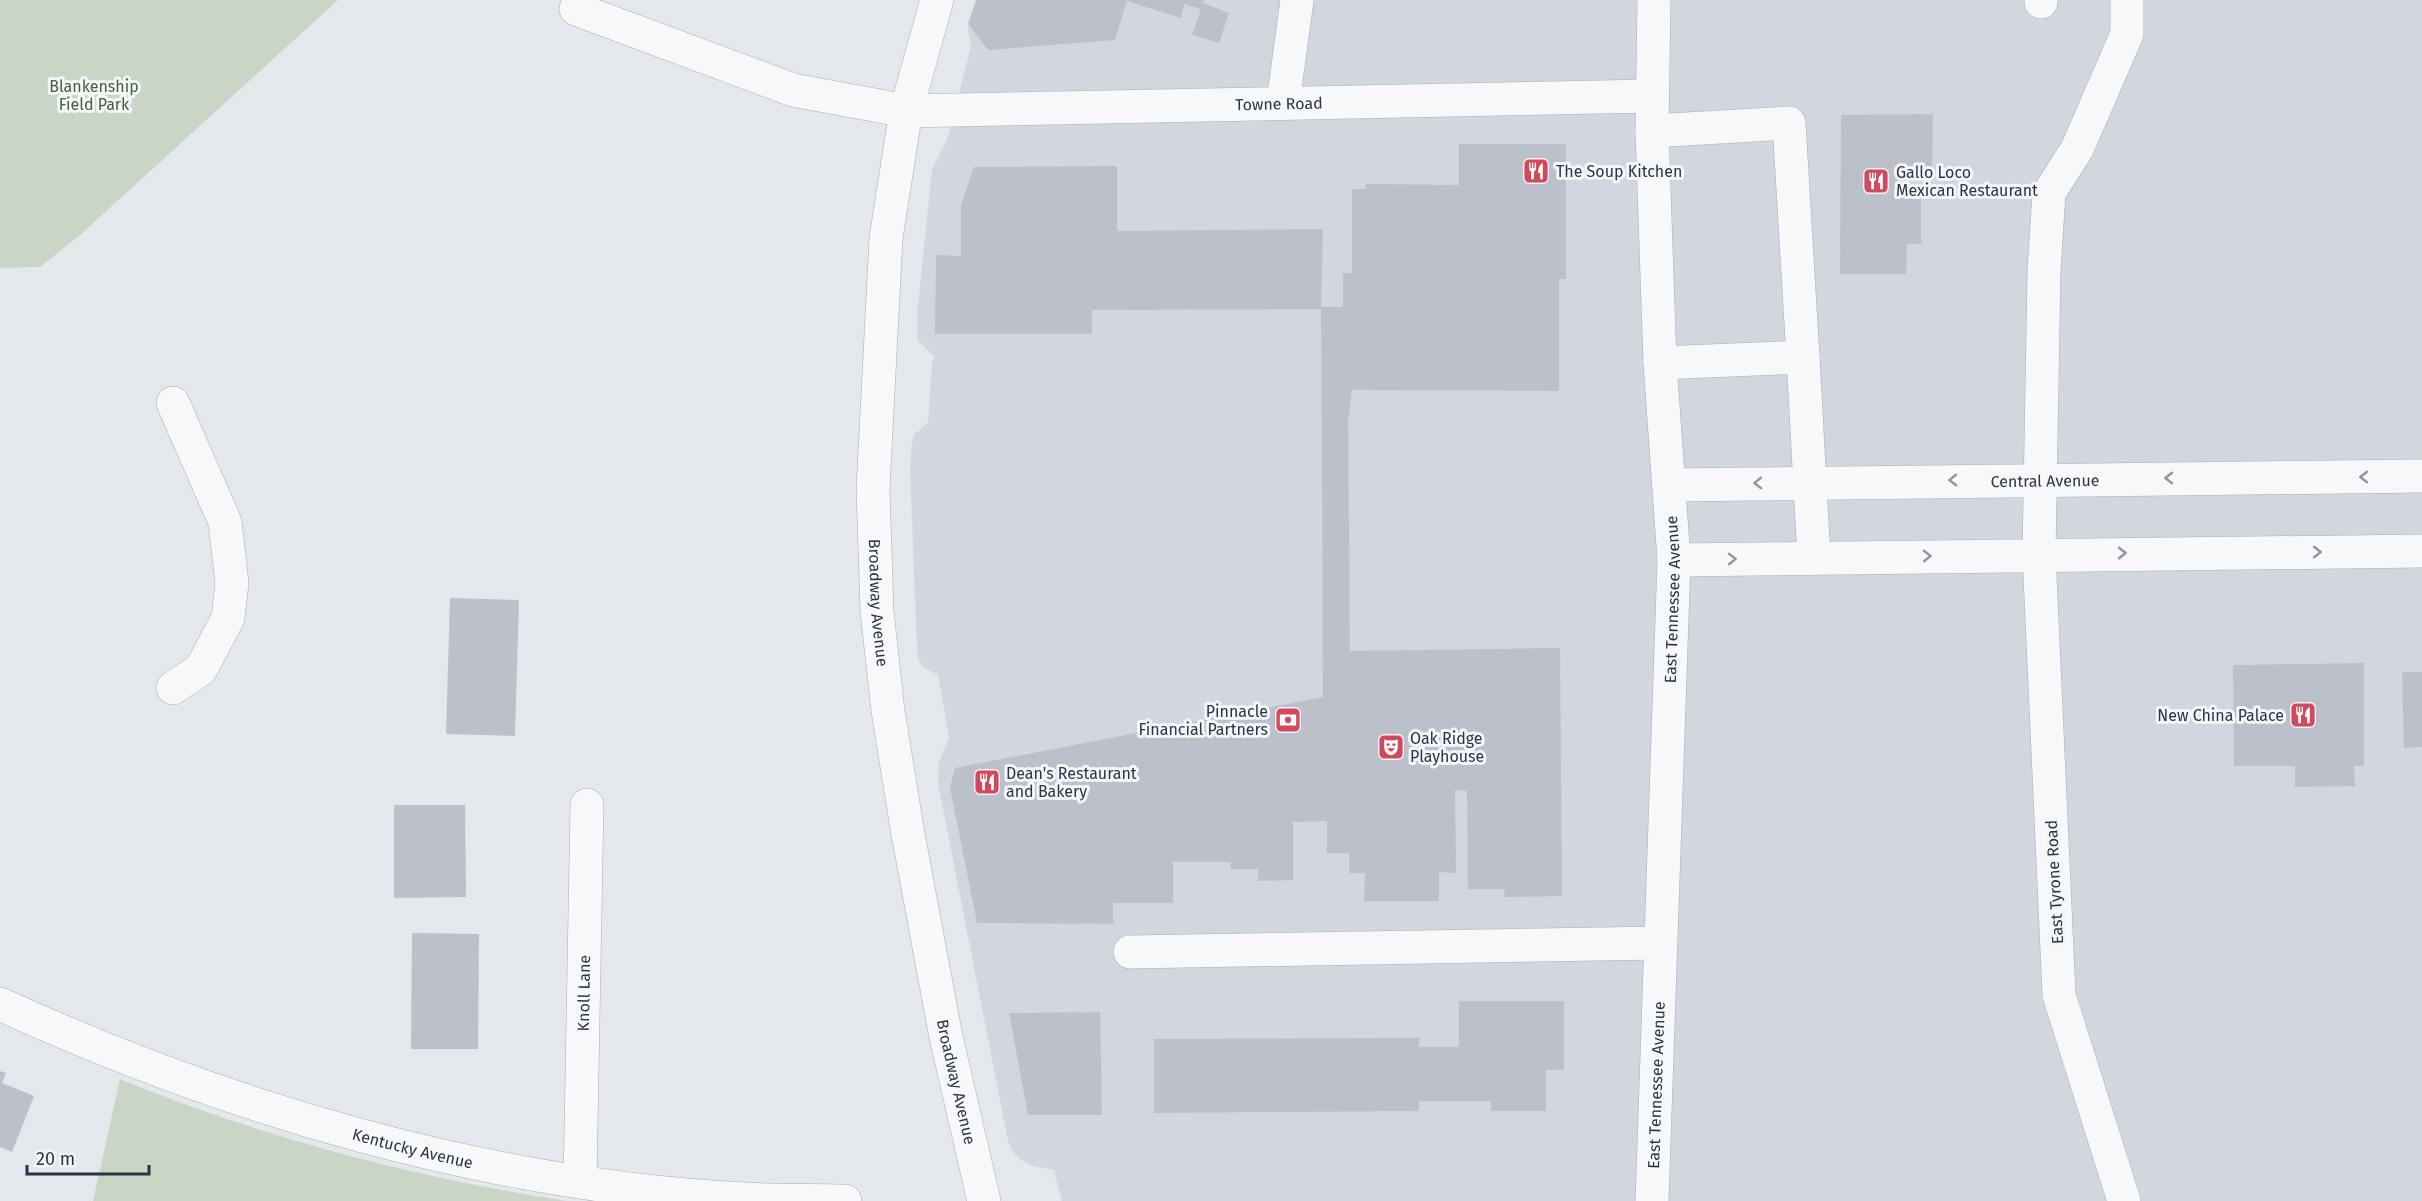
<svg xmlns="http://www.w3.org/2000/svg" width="2422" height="1201" viewBox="0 0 2422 1201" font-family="'Fira Sans',sans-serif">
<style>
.built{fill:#d2d6de}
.green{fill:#c9d6c5}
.building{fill:#bbc0ca}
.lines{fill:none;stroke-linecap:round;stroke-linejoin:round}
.minor-casing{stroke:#a9aeb7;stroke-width:34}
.minor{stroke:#f7f8fa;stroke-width:33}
.oneway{stroke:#9196a0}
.labels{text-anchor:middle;stroke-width:6;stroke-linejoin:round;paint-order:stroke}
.park-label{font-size:16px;fill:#3f6138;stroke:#f4f6f9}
.street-label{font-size:16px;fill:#2b3445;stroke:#f4f6f9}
.poi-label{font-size:16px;fill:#2b3445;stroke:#f4f6f9;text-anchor:start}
</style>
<rect width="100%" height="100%" fill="#e4e7ec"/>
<!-- built -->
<path class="built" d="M978,0H2422V1201H1062L1054,1170L1033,1166L1021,1160L1014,1153L1008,1141L938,783L939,762L949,738L938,675L923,667L919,661L917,647L910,469L912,442L915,434L928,423L932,363L935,357L918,341L917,316L932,169L947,140L971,46L968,29Z"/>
<!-- green -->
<path class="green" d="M0,0H338L80,235L40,267L0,268Z
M120,1079C263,1138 413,1177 566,1201H93Z"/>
<!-- building -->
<path class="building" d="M976,0H1204L1203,3L1229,13L1219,43L1192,35L1201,9L1184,4L1181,18L1127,1L1115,40L988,50L968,24Z
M1933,114L1932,179H1905V192H1921V244H1907L1906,274H1840L1841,115Z
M1459,144H1566V279H1559V391L1352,390L1348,421L1350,651L1560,648L1562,896L1505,897L1504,889H1468L1467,791L1455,790L1456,873L1439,872V901H1364L1365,873H1349V853H1327V821L1293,822V880L1258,881V869H1231V862H1173V903H1113V924L977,923L950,788L955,768L1323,697V690L1321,309L1092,310V334H935L936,255L961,256V205L974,167L1117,166V231L1323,229L1321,307H1343V273H1352V189H1366V184L1459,185Z
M450,598L519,600L515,736L446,734Z
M2364,663V766H2354L2355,786L2295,787V766H2234L2233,665Z
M2402,672H2422V747L2404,748Z
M394,805H465L466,897L394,898Z
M412,933L479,934L478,1049H411Z
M1459,1001H1564V1070H1546V1111H1491V1101H1419V1111L1154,1113V1039L1419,1038V1047H1459Z
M1100,1012L1102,1115H1028L1009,1013Z
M0,1071L6,1073L2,1083L34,1096L12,1152L0,1147Z"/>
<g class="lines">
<defs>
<g id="minor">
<path id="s1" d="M579,0L576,9L793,90L906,111L1652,96"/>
<path id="s2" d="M937,0L906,111L886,238L873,489L877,611L888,711L908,834L946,1037L984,1201"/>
<path d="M2041,0V2"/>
<path d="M1283,103L1297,0"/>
<path d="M1652,131L1789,123L1803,357L1660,363"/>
<path d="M1803,357L1814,558"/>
<path id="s3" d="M1669,485L2422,476"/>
<path d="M1674,560L2422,551"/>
<path d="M173,688L201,669L228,618L232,583L225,522L173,403"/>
<path d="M1130,952L1660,943"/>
<path id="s4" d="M0,1004C232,1110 490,1186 746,1199C779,1201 812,1200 845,1201"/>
<path id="s5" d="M580,1182L587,805"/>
<path id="s6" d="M1652,1201L1674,560L1660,363L1652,131L1654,0"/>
<path d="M2124,1201L2059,995L2039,554L2044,271L2049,193L2077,149L2127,34V0"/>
</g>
</defs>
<!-- minor casing -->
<use href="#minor" class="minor-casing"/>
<!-- minor -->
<use href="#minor" class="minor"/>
</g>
<!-- one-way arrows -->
<defs><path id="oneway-chevron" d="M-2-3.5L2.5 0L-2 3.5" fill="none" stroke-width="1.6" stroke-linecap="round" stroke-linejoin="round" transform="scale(1.5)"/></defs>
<g class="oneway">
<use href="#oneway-chevron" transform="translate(2364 477) rotate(180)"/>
<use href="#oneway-chevron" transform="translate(2169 478) rotate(180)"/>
<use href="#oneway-chevron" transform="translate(1953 480) rotate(179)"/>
<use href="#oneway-chevron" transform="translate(1758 483) rotate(179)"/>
<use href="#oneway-chevron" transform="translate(2317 552)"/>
<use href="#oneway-chevron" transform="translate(2122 553)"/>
<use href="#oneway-chevron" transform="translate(1927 556) rotate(-1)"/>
<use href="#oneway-chevron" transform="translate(1732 559) rotate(-1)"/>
</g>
<!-- icons -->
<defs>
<symbol id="restaurant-square" viewBox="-11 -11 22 22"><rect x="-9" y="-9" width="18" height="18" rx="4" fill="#d1495b" stroke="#f4f6f9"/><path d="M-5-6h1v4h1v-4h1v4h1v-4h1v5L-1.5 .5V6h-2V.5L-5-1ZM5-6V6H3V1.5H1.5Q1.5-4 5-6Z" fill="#fff"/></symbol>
<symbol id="bank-square" viewBox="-11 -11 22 22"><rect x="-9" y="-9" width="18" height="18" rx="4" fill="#d1495b" stroke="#f4f6f9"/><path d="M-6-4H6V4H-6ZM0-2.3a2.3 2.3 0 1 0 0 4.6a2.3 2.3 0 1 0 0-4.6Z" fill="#fff"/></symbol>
<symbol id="theatre-square" viewBox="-11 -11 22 22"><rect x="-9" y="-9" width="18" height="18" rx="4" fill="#d1495b" stroke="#f4f6f9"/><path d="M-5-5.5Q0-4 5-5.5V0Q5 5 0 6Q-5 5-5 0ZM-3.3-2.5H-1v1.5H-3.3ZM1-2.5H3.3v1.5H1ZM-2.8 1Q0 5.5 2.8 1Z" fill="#fff"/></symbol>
</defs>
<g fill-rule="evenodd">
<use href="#restaurant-square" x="1521" y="156" width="30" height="30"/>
<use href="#restaurant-square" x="1861" y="166" width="30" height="30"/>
<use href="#restaurant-square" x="2288" y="700" width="30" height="30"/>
<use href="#bank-square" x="1273" y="705" width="30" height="30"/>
<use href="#theatre-square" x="1376" y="732" width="30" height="30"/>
<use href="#restaurant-square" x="972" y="767" width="30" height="30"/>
</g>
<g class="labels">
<!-- park labels -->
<g class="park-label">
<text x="94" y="92">Blankenship<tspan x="94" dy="18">Field Park</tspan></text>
</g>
<!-- street labels -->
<g class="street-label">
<text dy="6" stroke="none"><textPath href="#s1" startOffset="729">Towne Road</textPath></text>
<text dy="6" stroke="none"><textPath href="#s3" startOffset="376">Central Avenue</textPath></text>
<text dy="6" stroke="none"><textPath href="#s6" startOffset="602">East Tennessee Avenue</textPath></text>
<text dy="6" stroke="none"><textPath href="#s2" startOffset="609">Broadway Avenue</textPath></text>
<text transform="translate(2054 882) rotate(-93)" y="6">East Tyrone Road</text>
<text dy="6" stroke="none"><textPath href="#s5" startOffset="189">Knoll Lane</textPath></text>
<text dy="6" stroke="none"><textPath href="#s2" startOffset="1095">Broadway Avenue</textPath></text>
<text dy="6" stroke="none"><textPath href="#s6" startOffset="116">East Tennessee Avenue</textPath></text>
<text dy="6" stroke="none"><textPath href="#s4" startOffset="438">Kentucky Avenue</textPath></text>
</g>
<!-- poi labels -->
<g class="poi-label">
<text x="1556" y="177">The Soup Kitchen</text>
<text x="1896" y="178">Gallo Loco<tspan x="1896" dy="18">Mexican Restaurant</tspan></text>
<text x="1268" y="717" text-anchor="end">Pinnacle<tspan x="1268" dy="18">Financial Partners</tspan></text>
<text x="2284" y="721" text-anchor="end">New China Palace</text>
<text x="1410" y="744">Oak Ridge<tspan x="1410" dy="18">Playhouse</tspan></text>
<text x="1006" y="779">Dean's Restaurant<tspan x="1006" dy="18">and Bakery</tspan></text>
</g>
</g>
<!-- scale -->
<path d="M27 1165v9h122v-9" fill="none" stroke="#2b3445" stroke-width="3"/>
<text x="36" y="1165" font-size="18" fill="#2b3445" stroke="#f4f6f9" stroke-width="4.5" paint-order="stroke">20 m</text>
</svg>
